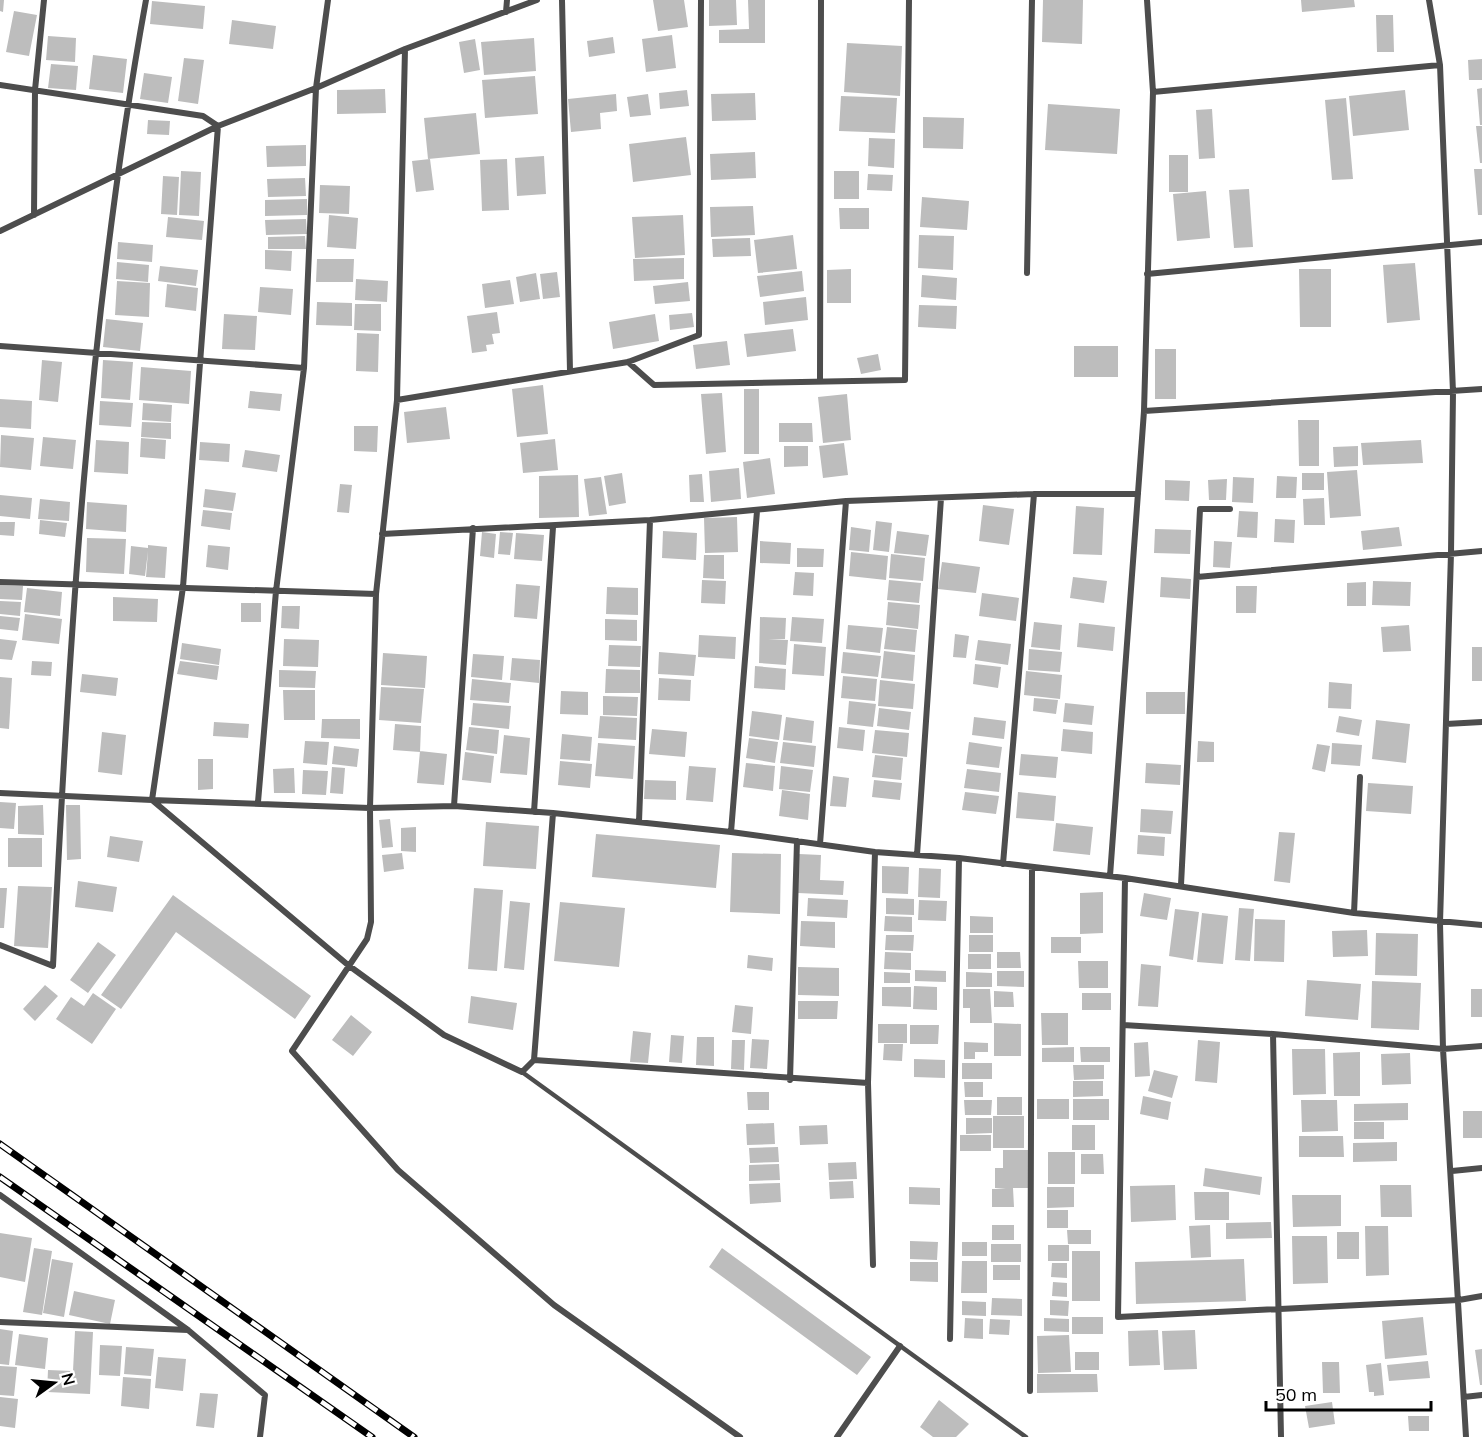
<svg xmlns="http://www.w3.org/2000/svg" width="1482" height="1437" viewBox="0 0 1482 1437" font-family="Mulish,sans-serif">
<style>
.building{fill:#bdbdbd}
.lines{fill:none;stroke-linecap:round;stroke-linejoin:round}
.service{stroke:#4d4d4d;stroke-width:4.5}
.minor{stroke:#4d4d4d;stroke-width:6}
.rail-casing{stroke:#000;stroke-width:7}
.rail{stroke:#fff;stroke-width:4.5;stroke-dasharray:14;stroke-linecap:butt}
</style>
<rect width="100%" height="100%" fill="#fff"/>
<!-- building -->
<path class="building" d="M0,0H4L3,12L0,11Z
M653,0H684L688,27L658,31Z
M709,0H736L737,25L709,26Z
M748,0H765V43H719V30L749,29Z
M1043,0H1083L1082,44L1042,42Z
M1301,0H1354L1355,7L1302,12Z
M152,1L205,6L203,29L150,24Z
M14,11L37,15L29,56L6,52Z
M1376,15H1393L1394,52H1377Z
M232,20L276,26L273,49L229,44Z
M672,35L676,68L646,72L642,39Z
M48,36L76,38L75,62L46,60Z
M613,37L615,53L589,57L587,41Z
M534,38L536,71L484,75L481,42Z
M475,39L480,70L464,73L459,42Z
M847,43L902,46L900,96L844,92Z
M93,55L127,59L123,93L89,89Z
M184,58L204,60L198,104L178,101Z
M1482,59V80H1469L1468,60Z
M51,64L78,66L76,90L48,88Z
M144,73L172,77L168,103L140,99Z
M535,76L538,114L485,118L482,80Z
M1482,88V125H1480L1477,89Z
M385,89L386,113L337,114V90Z
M687,90L689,106L660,109L659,93Z
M1405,90L1409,130L1353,136L1349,96Z
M755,93L756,120L712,121L711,94Z
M616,94L617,111L600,113L601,129L571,132L568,99Z
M648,94L651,115L630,117L627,97Z
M841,96L897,98L895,133L839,131Z
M1346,98L1353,179L1332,180L1325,100Z
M1048,104L1120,109L1117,154L1045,150Z
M1212,109L1215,158L1199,159L1196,110Z
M476,113L480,154L428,159L424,118Z
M923,117L964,118L963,149L923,148Z
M148,120L170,121L169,135L147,134Z
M1476,126H1482V163H1480Z
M686,137L691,175L633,182L629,144Z
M869,138L895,139L894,168L868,166Z
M306,145V166L267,167L266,146Z
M755,152L756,178L711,180L710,154Z
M1169,155H1188V192H1169Z
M544,156L546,194L517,196L515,158Z
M430,159L434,190L416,192L412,161Z
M507,159L509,210L482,211L480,160Z
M1474,169H1482V215H1478Z
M181,171L201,172L199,216L179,215Z
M834,171H859V199H834Z
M868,174L893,175L892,191L867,190Z
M163,176L179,177L177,215L161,214Z
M305,178L306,196L268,197L267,179Z
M320,185L350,186L349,214L319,213Z
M1249,189L1253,247L1234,248L1229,190Z
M1206,191L1210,238L1177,241L1173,194Z
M922,197L969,201L967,230L920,227Z
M307,199V215L265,216V200Z
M753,206L755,235L711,237L710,207Z
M839,208H869V229H840Z
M329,215L358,218L356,249L327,247Z
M683,215L685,255L635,258L632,217Z
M168,217L204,221L202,240L166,237Z
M306,219L307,234L266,235L265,220Z
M793,235L797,269L758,273L754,240Z
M919,235L954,236L953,270L918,268Z
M305,236L306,249H268V237Z
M750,238L751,256L713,257L712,239Z
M118,242L153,245L152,262L117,259Z
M265,250L292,251L291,271L265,269Z
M684,258V279L634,281L633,259Z
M317,259H354L353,282H316Z
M117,262L149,265L148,282L116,279Z
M1415,263L1420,320L1387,323L1383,265Z
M160,266L198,270L196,286L158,281Z
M851,269V303H827V270Z
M1299,269H1331V327H1300Z
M802,271L804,291L760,297L757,276Z
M557,272L560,297L543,299L540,274Z
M536,273L540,299L520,302L516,277Z
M922,275L957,278L956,300L921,297Z
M356,279L388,281L387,302L355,300Z
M510,280L514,304L485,308L482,284Z
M117,281L150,283L149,317L115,315Z
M688,282L690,301L655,304L653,286Z
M167,284L198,288L196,311L165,307Z
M260,287L293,289L291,315L258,312Z
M806,297L808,320L765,325L763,302Z
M317,302L352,303V326L316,325Z
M355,304H381V331L354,330Z
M919,305L957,306L956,329L918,327Z
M497,312L500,333L492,334L494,344L486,345L487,351L472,353L467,316Z
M692,313L694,327L670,330L669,315Z
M224,314L257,316L255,350L222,349Z
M655,314L659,341L613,349L609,322Z
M106,319L143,323L140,351L103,347Z
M793,329L796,351L747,357L744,334Z
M357,333L379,334L378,372L356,371Z
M727,341L730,365L696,369L693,345Z
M1074,346H1118V377H1074Z
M1155,349H1176V399H1155Z
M878,354L881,370L861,374L857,358Z
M42,360L62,362L58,402L39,400Z
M103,360L133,362L130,400L101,398Z
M141,367L191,371L189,404L139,400Z
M543,385L548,434L517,437L512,389Z
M744,389H759V454H744Z
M250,391L282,394L280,411L248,408Z
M722,393L726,452L706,454L701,394Z
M847,394L851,440L823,443L818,397Z
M0,399L32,401L31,429L0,427Z
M100,401L133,403L131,427L99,425Z
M143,403L172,405L171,422L142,420Z
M446,407L450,439L407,443L404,412Z
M1298,420H1319V466H1299Z
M142,422L171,423V439L141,437Z
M779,423H812L813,442H779Z
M354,426H378L377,452L354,451Z
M1,435L34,438L31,470L0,467Z
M43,437L76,440L73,469L40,466Z
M141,438L166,440L165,459L140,457Z
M555,439L558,470L523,473L520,443Z
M96,440L129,442L128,474L94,472Z
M1421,440L1423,463L1363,465L1361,443Z
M200,442L230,444L229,462L199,460Z
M844,443L848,475L823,478L819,446Z
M784,446H808V466L784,467Z
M1358,446V466L1334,467L1333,447Z
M245,450L280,455L277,472L242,467Z
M770,458L775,494L747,498L743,462Z
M739,468L741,499L711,502L709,471Z
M1357,470L1361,516L1330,518L1327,472Z
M622,473L626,503L609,506L604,476Z
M1302,473H1324V490H1302Z
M702,474L704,502H690L689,475Z
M578,475L579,517L539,518V476Z
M1277,476L1297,477L1296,498H1276Z
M601,477L607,514L589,516L584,479Z
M1233,477L1254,478L1253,503L1232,502Z
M1227,479L1226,500H1209L1208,480Z
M1165,480L1190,481L1189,501L1165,500Z
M340,484L352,485L349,513L337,512Z
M205,489L236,493L233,511L203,507Z
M0,495L32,498L30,519L0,516Z
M1324,498L1325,525H1304L1303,499Z
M40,499L70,502L69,521L38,519Z
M87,502L127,505L126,532L86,529Z
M983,505L1014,509L1009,545L979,541Z
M1076,506L1104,508L1102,555L1073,554Z
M203,510L232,513L230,530L201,526Z
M1239,511L1258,512L1257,538L1237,537Z
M737,517L738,552L705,553L704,518Z
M1275,519L1295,520L1294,543L1274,542Z
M40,520L67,523L65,537L39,534Z
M876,521L892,523L889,552L873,550Z
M0,522H15L14,536L0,535Z
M851,527L871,530L869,552L849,550Z
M1399,527L1402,546L1363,550L1361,531Z
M1155,529L1191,530L1190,554L1154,553Z
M663,531L697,533L696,560L662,558Z
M897,531L929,535L926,556L894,553Z
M482,532L496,534L494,558L480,556Z
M500,532L513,533L510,555L498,554Z
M516,533L544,535L542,561L514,559Z
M87,538L126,539L124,574L86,572Z
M760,541L791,543L790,564L760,563Z
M1214,541L1232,542L1230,568L1213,567Z
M148,545L167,547L165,578L146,577L148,551L145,576L129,574L131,546L148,548Z
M208,545L230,547L228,570L206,567Z
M797,548L824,549L823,567H797Z
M851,552L888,556L886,580L849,576Z
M891,554L925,558L923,581L889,578Z
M704,555H724V579L703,578Z
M942,562L980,567L976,593L938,589Z
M795,572L814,573L813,596L793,595Z
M1073,577L1107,581L1104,603L1070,598Z
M1161,577L1191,579L1190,599L1160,597Z
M702,580L726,581L725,604L701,603Z
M889,580L921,583L919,603L887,600Z
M1373,581L1411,582L1410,606L1372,605Z
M1366,582V606H1347V583Z
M516,584L540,586L537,619L514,617Z
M0,585L23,586L22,600L0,599Z
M1236,586H1257L1256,613H1236Z
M607,587L638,588V615L606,614Z
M27,588L62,592L60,616L24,612Z
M982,593L1019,598L1016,621L979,616Z
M113,597L158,599L157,622L113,621Z
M0,601L21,602L20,616L0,614Z
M888,602L920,605L918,629L886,625Z
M241,603H261V622H241Z
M282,606H300L299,629L281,628Z
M25,614L62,619L59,644L22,640Z
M0,616L20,618L18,631L0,629Z
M760,617L786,618L785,639H768L788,640L786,665L759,663Z
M792,617L824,619L822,643L790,641Z
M605,619L637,620V641L605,640Z
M1034,622L1062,625L1060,650L1031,647Z
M1079,623L1115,627L1113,651L1077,647Z
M848,625L883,628L880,653L846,649Z
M1409,625L1411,651L1383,652L1381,627Z
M887,627L917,630L915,652L884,649Z
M955,634L969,636L966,658L953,657Z
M699,635L736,637L735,659L698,657Z
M0,639L17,641L12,660L0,659Z
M284,639L319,640L318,667L283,666Z
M978,640L1011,644L1008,665L975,660Z
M182,643L221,649L219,665L180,659Z
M794,644L826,647L824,676L792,674Z
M609,645L641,646L640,667L608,666Z
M1472,647H1482V681H1472Z
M1029,649L1062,652L1060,672L1028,670Z
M884,651L915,655L913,681L881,678Z
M659,652L696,655L694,676L658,674Z
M843,652L881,656L878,677L841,673Z
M383,653L427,656L425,688L381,685Z
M473,654L504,656L502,680L471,677Z
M512,658L540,660L539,683L510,680Z
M32,661L52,662L51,676L31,675Z
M180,661L219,666L217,680L177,674Z
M975,664L1001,667L998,688L973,684Z
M755,666L786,669L785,690L754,688Z
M606,669L640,670V693H605Z
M279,670L316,671L315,688L279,687Z
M1026,671L1062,675L1060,699L1024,695Z
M82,674L118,678L116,696L80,692Z
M843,676L877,679L875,701L841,698Z
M0,677L12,678L9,729L0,728Z
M659,678L691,680L690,701L658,700Z
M472,679L511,683L509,703L470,700Z
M880,680L915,684L913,709L878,706Z
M1329,682L1352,684L1351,709L1328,708Z
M381,687L424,689L421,723L379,720Z
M283,690H315V720H284Z
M561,691L588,692V715L560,714Z
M1146,692H1185V714H1146Z
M603,696L638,697L637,716L603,715Z
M1034,698L1058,700L1056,714L1033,711Z
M849,701L876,704L873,727L847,724Z
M473,703L511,706L509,729L471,725Z
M1065,703L1094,706L1092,725L1063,722Z
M879,708L911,712L909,730L877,726Z
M752,711L782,715L779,740L749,736Z
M600,716L637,718L636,740L598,738Z
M1339,716L1362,720L1359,736L1336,732Z
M786,717L814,721L812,743L783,740Z
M974,717L1006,721L1004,739L972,735Z
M322,719H360V739L321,738Z
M1376,720L1410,724L1406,763L1372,759Z
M214,722L249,724L248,738L213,736Z
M395,724L421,726L420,752L393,750Z
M469,727L499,730L497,754L466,750Z
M839,727L865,730L863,751L837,748Z
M652,729L687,732L685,757L649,754Z
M1063,729L1093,732L1092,754L1061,751Z
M875,730L909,733L907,757L872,753Z
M102,732L126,735L122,775L98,772Z
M562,734L592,737L590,761L560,759Z
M504,735L530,738L527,775L500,773Z
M749,738L778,742L775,763L746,758Z
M305,741L329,742L327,765L303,763Z
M1198,741L1214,742V762H1197Z
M783,742L816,746L814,767L780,763Z
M969,742L1002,747L999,768L966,764Z
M598,743L635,746L633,779L595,776Z
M1332,743L1362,745L1360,766L1331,764Z
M1317,744L1330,746L1325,772L1312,769Z
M334,746L359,749L357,767L332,764Z
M420,751L447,754L444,785L417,783Z
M465,752L494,756L491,783L462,780Z
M1021,754L1058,757L1056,778L1019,775Z
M875,755L903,758L901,780L872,777Z
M198,759H213V789L198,790Z
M560,761L592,764L590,788L558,785Z
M746,763L775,766L773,791L743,787Z
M1146,763L1181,765L1180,785L1145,783Z
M689,766L716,768L713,802L686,800Z
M781,766L813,770L810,792L779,789Z
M332,767L345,768L343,794L330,793Z
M294,768L295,793H274L273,769Z
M967,769L1001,773L999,792L964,788Z
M303,770L328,771L326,795L302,794Z
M833,776L849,778L846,807L830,806Z
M645,780L676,781V800L644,799Z
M874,780L902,783L900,800L872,797Z
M1368,783L1413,786L1411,814L1366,811Z
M782,790L810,794L808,820L779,816Z
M965,792L999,796L996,814L962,810Z
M1018,792L1056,796L1054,821L1016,818Z
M0,802L16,803L14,829L0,828Z
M43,805L44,835L18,834V806Z
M66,805H80L81,859L67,860Z
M1141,809L1173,811L1171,834L1140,832Z
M390,819L393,847L382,848L379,820Z
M486,822L539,826L536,869L483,866Z
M1056,823L1093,827L1090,855L1053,851Z
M416,827V852L401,851V828Z
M1279,832L1295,833L1290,883L1274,881Z
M596,834L720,845L716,888L592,877Z
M1138,835L1165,837L1164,856L1137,854Z
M110,836L143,841L139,862L107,857Z
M8,838H42V867H8Z
M402,853L404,869L384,872L382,855Z
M732,853L781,854L780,914L730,912Z
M799,854L821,855L820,880L844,881L843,895L798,893Z
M882,866L909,867L908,894L882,893Z
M919,868L941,869L940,898L918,897Z
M78,881L117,887L113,912L75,907Z
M18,886L52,887L48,948L14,946Z
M0,888H7L4,928H0Z
M474,888L503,890L497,971L468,969Z
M1103,892V933L1080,934V893Z
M1144,893L1171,898L1167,920L1140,916Z
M173,895L311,996L295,1019L176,932L121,1009L101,995Z
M808,898L848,900L847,918L807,916Z
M886,898L914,899V915L886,914Z
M919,900L947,901L946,921L918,920Z
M510,901L530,903L524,970L504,968Z
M560,902L625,908L619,967L554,961Z
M1239,908L1254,909L1250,961L1235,960Z
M1175,909L1199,912L1193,960L1169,956Z
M1202,913L1228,916L1223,964L1197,962Z
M885,916L912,917V932L884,931Z
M970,916L993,917V933H970Z
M1255,919L1285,920L1284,962L1254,961Z
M801,921L835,922V948L800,946Z
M1367,930L1368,956L1333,957L1332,931Z
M1376,933L1418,934L1417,976L1375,975Z
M886,935H914L913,951L885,950Z
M969,935H993V952H969Z
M1051,937H1081V953H1051Z
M98,942L116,955L88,993L70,980Z
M885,952L911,953V970L884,969Z
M997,952H1020L1021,968H997Z
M968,954H991V969H968Z
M748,955L773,958L772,971L747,968Z
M1078,961H1108V988H1079Z
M1141,964L1161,966L1158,1007L1138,1006Z
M798,967L839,968V996L798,995Z
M915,970L946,971V982L915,981Z
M997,971H1024V987L997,986Z
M884,972L910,973V983H884Z
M966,972L992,973V987H966Z
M1307,980L1361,984L1358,1020L1305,1016Z
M1372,981L1421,983L1419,1030L1371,1028Z
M45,985L58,996L35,1021L23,1009Z
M914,986L937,987V1010L913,1009Z
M882,987H911V1007L882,1006Z
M963,989H990L992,1023H970V1008H963Z
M1471,989H1482V1017H1471Z
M994,991L1013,992L1014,1007H994Z
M93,993L116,1009L92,1044L56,1019L71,997L84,1006Z
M1082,993H1111V1010H1082Z
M471,996L517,1003L513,1030L468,1023Z
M798,1001H838L837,1019H798Z
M735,1005L753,1007L751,1034L732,1032Z
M1041,1013H1068V1045H1042Z
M351,1015L372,1032L353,1056L332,1040Z
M994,1023L1021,1024V1056H994Z
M878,1024H907V1043H878Z
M910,1025H939L938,1044H910Z
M633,1031L651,1033L648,1063L630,1062Z
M671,1035L684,1036L682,1063L669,1062Z
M697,1037H714V1066L696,1065Z
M752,1039L769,1040L767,1069L750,1068Z
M732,1040H745L744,1070L731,1069Z
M1198,1040L1220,1042L1217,1083L1195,1081Z
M964,1042L988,1043V1052H975V1059H964Z
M1148,1042L1150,1076L1135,1077L1134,1043Z
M884,1044H903L902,1061L883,1060Z
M1074,1047V1062H1042V1048Z
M1080,1047H1110V1062H1081Z
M1292,1049H1325L1326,1094L1293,1095Z
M1360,1052V1096H1334L1333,1053Z
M1410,1053L1411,1084L1382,1085L1381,1054Z
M914,1059L945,1060V1078L914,1077Z
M962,1063H992V1079H962Z
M1073,1065H1104V1079L1074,1080Z
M1154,1070L1178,1076L1172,1098L1148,1091Z
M1073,1081H1103V1096L1073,1097Z
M964,1082H983V1097H965Z
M747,1092H769V1110H748Z
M1143,1096L1171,1102L1168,1120L1140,1114Z
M997,1097H1022V1115H997Z
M1037,1099H1069V1119H1037Z
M1073,1099H1109V1120H1073Z
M964,1100H992L991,1115H965Z
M1301,1100H1337L1338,1131L1302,1132Z
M1408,1103V1120L1354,1121V1104Z
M1463,1111H1482V1138H1463Z
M993,1116H1024V1148H993Z
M966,1118H992V1133L966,1134Z
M1354,1122H1384V1139H1354Z
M774,1123L775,1144L747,1145L746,1124Z
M827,1125L828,1144L800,1145L799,1126Z
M1072,1125H1095V1150H1072Z
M960,1135H991V1151H960Z
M1299,1136H1343L1344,1157H1299Z
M1397,1142V1161L1353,1162V1143Z
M778,1147L779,1162L750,1163L749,1148Z
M1003,1150H1028V1188H1013L1014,1207H992V1189H1006L995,1188V1168H1003Z
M1048,1152H1075V1184H1048Z
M1081,1154H1103L1104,1174H1081Z
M856,1162L857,1179L829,1180L828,1163Z
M779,1164L780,1180L749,1181V1165Z
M1205,1168L1262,1177L1260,1195L1203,1186Z
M853,1181L854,1198L830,1199L829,1182Z
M780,1183L781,1202L750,1204L749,1184Z
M1175,1185L1176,1220L1131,1222L1130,1186Z
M1380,1185H1411L1412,1217H1381Z
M909,1187L940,1188V1205L909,1204Z
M1047,1187H1074V1207L1047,1208Z
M1194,1192H1229V1220H1195Z
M1292,1195H1341V1226L1293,1227Z
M1047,1210H1068V1228H1047Z
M1271,1222L1272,1238L1226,1239V1223Z
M992,1225H1014V1240H992Z
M1210,1225L1211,1257L1191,1258L1189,1226Z
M1365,1226H1388L1389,1275L1366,1276Z
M1067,1230H1091V1244H1068Z
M1337,1232H1359V1259H1337Z
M0,1233L32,1238L25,1282L0,1277Z
M1292,1236H1327L1328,1283L1293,1284Z
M910,1241L938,1242L937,1260L910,1259Z
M962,1242H987V1256H962Z
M991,1244H1021V1262H991Z
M1048,1245H1069V1261H1048Z
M34,1248L52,1251L42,1315L23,1312Z
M722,1248L871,1357L857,1375L709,1267Z
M1072,1251H1100V1301H1072Z
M52,1259L73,1263L64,1317L43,1313Z
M1244,1259L1246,1301L1136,1304L1135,1262Z
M962,1261H987V1293H961Z
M910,1262H938V1282L910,1281Z
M1052,1263H1067V1278L1051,1277Z
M993,1265H1020V1280H993Z
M1053,1282L1067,1283V1297L1052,1296Z
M74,1291L115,1300L110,1324L69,1315Z
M992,1298L1022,1299V1316L991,1315Z
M1050,1300L1069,1301L1068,1316L1050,1315Z
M962,1301L986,1302V1316L962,1315Z
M1072,1317H1103V1334H1072Z
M1423,1317L1427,1355L1385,1359L1382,1321Z
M965,1318L983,1319V1339L964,1338Z
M1044,1318L1069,1319V1332L1044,1331Z
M990,1319L1010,1320L1009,1335L989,1334Z
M0,1329L13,1331L9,1365L0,1364Z
M1158,1330L1160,1365L1129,1366L1128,1331Z
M1195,1330L1197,1369L1164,1370L1162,1331Z
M75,1331L93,1332L90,1394L47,1392L48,1370L73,1371Z
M19,1334L48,1338L45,1369L15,1365Z
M1069,1335L1071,1372L1038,1373L1037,1336Z
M100,1345L122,1346L120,1376L99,1375Z
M126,1347L154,1349L151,1376L124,1374Z
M1482,1349V1385H1480L1475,1350Z
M1075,1352H1099V1370H1075Z
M158,1357L186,1359L183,1391L155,1388Z
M1428,1361L1430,1378L1389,1381L1387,1365Z
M1322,1362H1339L1340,1393H1323Z
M1381,1363L1384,1395L1374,1396V1392H1369L1366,1365Z
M0,1366L17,1367L14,1396L0,1395Z
M1037,1374H1097L1098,1392L1037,1393Z
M123,1377L151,1379L149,1409L121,1406Z
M200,1393L218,1394L214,1428L196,1426Z
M0,1397L18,1399L15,1428L0,1426Z
M939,1400L969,1424L956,1437H933L920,1427Z
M1332,1402L1335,1424L1309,1428L1305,1406Z
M1408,1416H1429V1431H1409Z"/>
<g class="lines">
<!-- service -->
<path class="service" d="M522,1072L1026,1437"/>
<!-- minor -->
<path class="minor" d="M562,0L570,371
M1429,0L1440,65L1453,392L1451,553L1440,923L1443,1049L1466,1437
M506,12L507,0
M405,49L397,400L376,594L370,808L371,922L367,939L292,1051L398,1170L554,1305L740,1437
M0,85L203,116L218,126L183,587L152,800L370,808L454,806L553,813L731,832L875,852L959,858L1125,878L1354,913L1482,925
M1153,92L1440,65
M34,215L35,90L44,0
M0,231L218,126L316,88L405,49L537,0
M1027,273L1032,0
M1147,274L1482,242
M0,346L304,368
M628,362L654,385L905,380L909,0
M820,381L821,0
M397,400L628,362L699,335L701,0
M1144,411L1482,389
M382,534L650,520L846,501L1034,494H1138
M1197,577L1482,551
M0,582L376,594
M1446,724L1482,722
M0,793L152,800L348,965L444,1035L522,1072L534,1060L553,813
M258,802L276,591L304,368L316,88L328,0
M454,806L473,528
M534,812L553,527
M639,822L650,520
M731,832L757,511
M820,844L846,501
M917,855L941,498
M1003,864L1034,494
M1110,876L1144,411L1153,92L1147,0
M1125,878L1118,1317L1459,1300L1482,1296
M1181,885L1200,509H1230
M1354,913L1360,777
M0,945L53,966C69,643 88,318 146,0
M1123,1025L1273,1034L1443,1049L1482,1046
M1273,1034L1281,1437
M534,1060L868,1083
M790,1080L797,841
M1452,1171L1482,1168
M0,1195L188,1330L265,1395L260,1437
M873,1265L868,1083L875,852
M0,1322L188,1330
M950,1339L959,858
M1030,1391L1032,867
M1464,1397L1482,1395
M837,1437L900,1346"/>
<defs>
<path id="rail" d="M0,1144L414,1437
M0,1177L372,1437"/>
</defs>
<!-- rail casing -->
<use href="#rail" class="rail-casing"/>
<!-- rail -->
<use href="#rail" class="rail"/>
</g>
<!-- north arrow -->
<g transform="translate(54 1383) rotate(75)" stroke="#ffffff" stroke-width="4.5" paint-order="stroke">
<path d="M0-4.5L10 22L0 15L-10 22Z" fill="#000000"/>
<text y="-9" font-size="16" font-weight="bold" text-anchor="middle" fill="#000000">N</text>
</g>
<!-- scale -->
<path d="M1266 1401v9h165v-9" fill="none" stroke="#000000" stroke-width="3"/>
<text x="1275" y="1401" font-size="18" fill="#000000" stroke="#ffffff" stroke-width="4.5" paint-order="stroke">50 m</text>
</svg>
